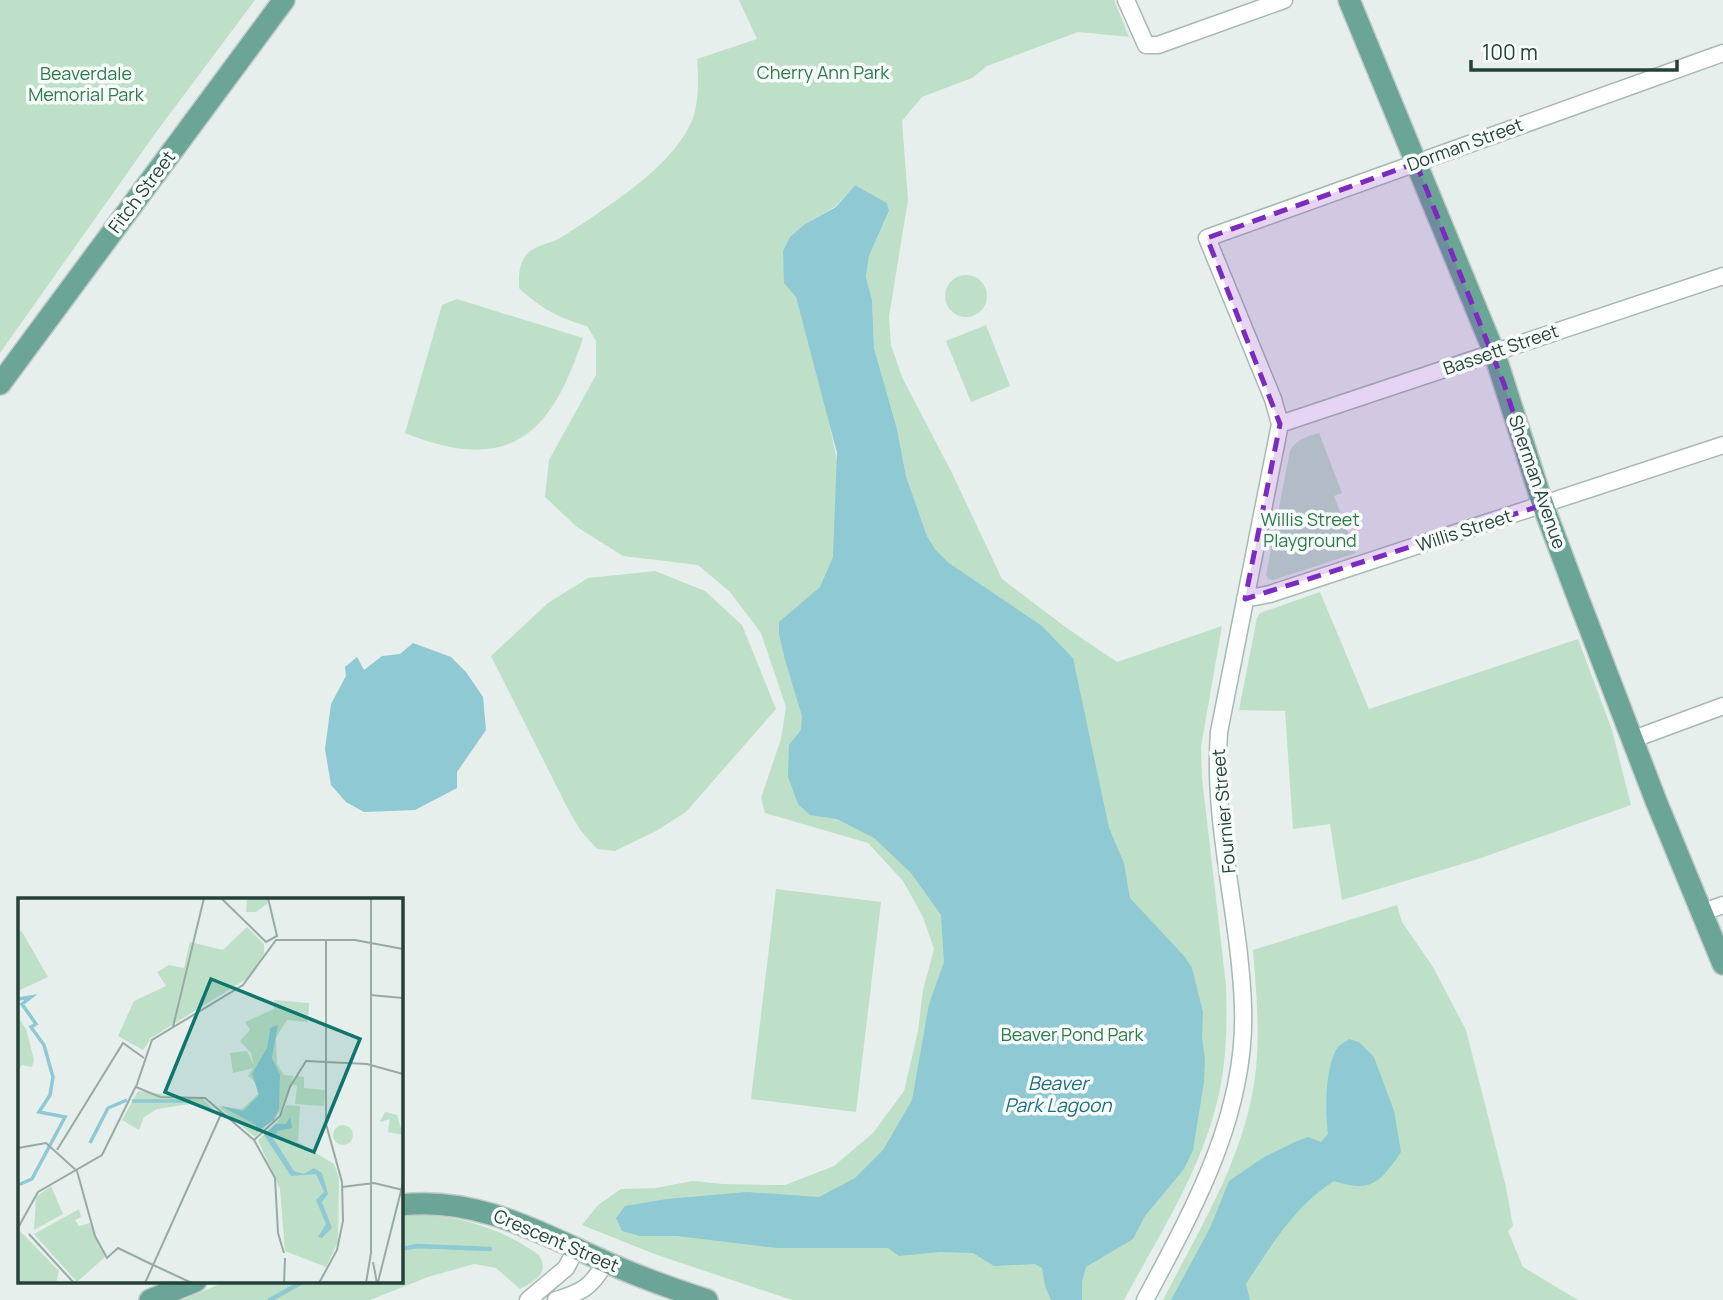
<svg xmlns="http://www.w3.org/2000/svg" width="1723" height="1300" viewBox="0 0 1723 1300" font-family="Manrope,sans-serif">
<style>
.green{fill:#bfe0c8;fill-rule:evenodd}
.water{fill:#8ec9d4}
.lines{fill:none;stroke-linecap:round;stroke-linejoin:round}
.stream{stroke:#8ec9d4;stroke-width:4.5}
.minor-casing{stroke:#a8b8b2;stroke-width:19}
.major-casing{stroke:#c2cac8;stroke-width:24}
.minor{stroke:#fff;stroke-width:16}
.major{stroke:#6aa596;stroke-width:21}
.marked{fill:#7b2cbf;fill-opacity:0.2;stroke:#7b2cbf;stroke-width:5;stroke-dasharray:14 9;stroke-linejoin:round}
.labels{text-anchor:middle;stroke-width:7;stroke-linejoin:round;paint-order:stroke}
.park-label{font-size:18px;fill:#2d7a4b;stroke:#f7fbf9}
.street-label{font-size:18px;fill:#24423a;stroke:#f7fbf9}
.water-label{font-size:19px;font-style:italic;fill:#1c6f80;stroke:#f7fbf9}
.inset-river{fill:none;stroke:#8ec9d4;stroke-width:3.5}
.inset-road{fill:none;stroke:#98aaa4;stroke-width:2}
.view{fill:#0f766e;fill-opacity:0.15;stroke:#0f766e;stroke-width:3.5}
.inset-edge{fill:none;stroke:#24423a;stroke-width:3.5}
</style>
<rect width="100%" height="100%" fill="#e6efeb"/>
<!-- green -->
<path class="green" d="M0,0H255L157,131L0,353Z
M739,0H1114L1129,37L1078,32L987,66L972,78L922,97L902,121L908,200L889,317L891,345L902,377L952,473L1002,579L1068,629L1117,662L1222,626L1201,747L1202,778L1226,985C1227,1014 1227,1042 1223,1071C1212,1154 1163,1228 1124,1300H792L657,1255L582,1225L598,1205L621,1189L656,1188L692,1181L723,1184L785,1185L834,1166L873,1133L904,1091L918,1031L923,990L934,949L923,917L903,881L868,843L765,813L761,798L781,739L786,707L761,633L730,592L698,565L623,556L577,527L545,497L549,460L596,375V341L587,326C559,318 540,308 519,288C519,275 518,264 528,253C536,245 552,243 562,237C603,210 670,169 691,123C699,105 699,79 697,59L757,39ZM855,185L887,203L889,212L869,256L866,277L872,300L874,348L897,429L906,476L927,536L935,549L949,563L1042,627L1073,658L922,729L837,460L826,408L796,296L784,267L783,251L805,224L836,206Z
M945 296a21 21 0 1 1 42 0a21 21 0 1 1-42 0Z
M457,299L583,338C551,436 509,475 405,433L442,305Z
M986,325L1010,386L971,402L946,341Z
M1319,433L1342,493L1334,496L1356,553L1273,580L1268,579L1266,575L1290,451C1296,439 1307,437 1319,433Z
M655,571L705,591L742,625L776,709L686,812L656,831L615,851L597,849L581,831L569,811L491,656L548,603L588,578Z
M1320,592L1369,709L1578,639L1612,730L1631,805L1475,860L1342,900L1330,824L1293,829L1285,711L1239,710L1257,618L1260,613Z
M776,889L881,902L856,1112L751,1099Z
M1397,905L1402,922L1433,967L1466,1030L1506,1187L1513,1226L1508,1231L1523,1267L1578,1300H1163C1201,1226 1248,1152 1256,1068C1260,1028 1256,990 1253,950Z
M424,1215C468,1218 503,1230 539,1255C550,1273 535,1281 520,1289L496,1268L474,1264L428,1277L370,1300H182L227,1281H401V1217Z"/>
<!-- water -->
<path class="water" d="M855,185L887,203L889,211L869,256L866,277L872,300L874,348L897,429L906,476L927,536L935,549L949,563L1042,626L1073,658L1109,828L1124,863L1130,898L1185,957L1192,968L1203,1012L1202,1038L1205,1059L1204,1082L1193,1150L1184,1169L1145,1216L1133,1239L1086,1267L1082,1282V1300H1051L1045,1286L1042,1268L1035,1264L994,1266L973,1253L940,1252L899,1256L888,1248H776L677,1236H640L622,1231L616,1218L625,1206L667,1199L747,1192L819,1197L855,1178L883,1150L912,1100L929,1004L944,962L941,915L911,873L874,838L837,819L810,815L798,804L788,777L789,745L801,730L802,716L785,660L779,634V622L820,587L833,557L837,453L796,297L784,283L783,251L790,237L805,224L836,207Z
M413,643L451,657L466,672L483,697L486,730L457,772V788L415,810L364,812L346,802L331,785L325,749L331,704L346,676L345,667L357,657L364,670L382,656L400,654Z
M1349,1039L1359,1042L1374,1057L1394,1111L1401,1152C1380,1183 1371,1193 1334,1181C1295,1205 1271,1246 1246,1284L1250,1300H1171L1210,1228L1229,1181L1264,1157L1295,1142L1308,1137L1321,1142L1328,1134C1325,1112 1325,1070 1336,1050C1339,1045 1345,1042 1349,1039Z"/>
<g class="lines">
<!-- stream -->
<path class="stream" d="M401,1249L417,1246L490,1249
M270,1300L304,1281"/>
<defs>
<path id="minor" d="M1126,0L1146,45H1158L1284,0
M1280,424L1723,276
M1245,599L1270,594L1723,445
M1631,740L1723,706
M1701,913L1723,905
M528,1300L566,1268L576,1249
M556,1300C583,1292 591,1287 606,1262
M1145,1300C1194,1208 1247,1114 1243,1007C1240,915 1212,824 1219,732L1280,424L1273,399L1207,238L1723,53"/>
<path id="major" d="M1349,0L1494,352L1543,505L1575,590L1656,801L1723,964
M0,384L284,0
M401,1205C476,1196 540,1233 606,1262C639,1277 673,1289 707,1300
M150,1300L196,1281"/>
</defs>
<!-- minor casing -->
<use href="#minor" class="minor-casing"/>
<!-- major casing -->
<use href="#major" class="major-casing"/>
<!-- minor -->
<use href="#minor" class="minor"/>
<!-- major -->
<use href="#major" class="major"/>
</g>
<!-- marked area -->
<path class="marked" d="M1416,163L1504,384L1543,505L1245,599L1280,424L1207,238Z"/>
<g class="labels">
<!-- park labels -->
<g class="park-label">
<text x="823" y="79">Cherry Ann Park</text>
<text x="86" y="80">Beaverdale<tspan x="86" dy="21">Memorial Park</tspan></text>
<text x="1310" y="526">Willis Street<tspan x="1310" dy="21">Playground</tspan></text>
<text x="1072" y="1041">Beaver Pond Park</text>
</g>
<!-- street labels -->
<g class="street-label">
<text transform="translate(1465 145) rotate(-20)" y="6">Dorman Street</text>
<text transform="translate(142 192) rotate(-53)" y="6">Fitch Street</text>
<text transform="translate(1501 350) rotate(-19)" y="6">Bassett Street</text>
<text transform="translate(1537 482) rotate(71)" y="6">Sherman Avenue</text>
<text transform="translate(1464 531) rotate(-18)" y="6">Willis Street</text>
<text transform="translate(1224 811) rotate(-95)" y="6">Fournier Street</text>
<text transform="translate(556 1241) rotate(23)" y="6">Crescent Street</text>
</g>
<!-- water labels -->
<g class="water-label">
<text x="1058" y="1090">Beaver<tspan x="1058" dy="22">Park Lagoon</tspan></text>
</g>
</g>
<!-- overview -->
<g transform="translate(18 898)">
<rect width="385" height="385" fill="#e6efeb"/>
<path d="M229,0H249L250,5L238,14H228ZM229,29L246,46V56L230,80L133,140L125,152L100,138L116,103L148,88L139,74L151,67L166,70L172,44L205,52ZM3,32L30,79L0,93V40ZM256,102L291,105V112L289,124L269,122L258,140L259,166L266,177L276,178L262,214L237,239L200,208L224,211L240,196L238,185L230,178L235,170L215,175L212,155L229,153L236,168L233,155L222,143L232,132L227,124L256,111ZM260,127L254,160L262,176H247L251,133ZM0,119L8,131L16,162L14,169L4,167L0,172ZM280,178L286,179V190L307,192L306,208L277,206L279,188L275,186ZM120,193L185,201L195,211L172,206L139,211L126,219L121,232L104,222ZM268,207L282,208L280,244L316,266L321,280L320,344L308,369L267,353L262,291L240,242L261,222ZM367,214L379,217L385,237L370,234L372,221L362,224ZM315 237a10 10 0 1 1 20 0a10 10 0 1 1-20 0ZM33,288L45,316L16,332L18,299ZM61,311L63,319L57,322L61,328L72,325L87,359L59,384L16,336ZM0,331L41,373L38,385H0Z" fill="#bfe0c8" fill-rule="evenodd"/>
<path d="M260,127L254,160L262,176L261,211L256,222L238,234V227L203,208L225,213L241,197L234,176L249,150L252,130ZM272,219L274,230L260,233L255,240L276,273L286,276L296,270L304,275L310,296L304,304L314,330L304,340L300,339L308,326L298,302L306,294L298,276L273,278L246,237L258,226H268Z" fill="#8ec9d4"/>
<path class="inset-river" d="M0,101L13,99L4,106L18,126L13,129L26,147L35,179L32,197L21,214L47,219L14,281L0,287M114,203H173M72,245L90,210L109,202"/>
<path class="inset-road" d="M203,0L248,44L259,38L250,0M352,97L385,100M155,129L186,0M118,189L134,142L225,87L258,42H337L385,51M118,189L142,199L187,200L236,242M0,250L28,245L59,273L77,338L89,360L100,350L133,366M39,252L105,145L126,160M324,289L356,285L385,292M1,328L20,294L84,257L118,188M11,336L56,385M266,355L260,335L257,280L236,242L262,218L272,189L288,163L349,166L385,176M355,364L359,385M133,366L174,385M360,384L385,285M127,385L204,214M266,385L267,360M301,385L319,352L325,323L324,284L308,226V41M348,385L353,355V0"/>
<path class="view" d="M193,81L342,141L296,254L147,194Z"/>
<rect width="385" height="385" class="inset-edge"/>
</g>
<!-- scale -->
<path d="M1471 60v10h206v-10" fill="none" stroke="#24423a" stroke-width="3.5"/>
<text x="1482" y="60" font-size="21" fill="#24423a" stroke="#f7fbf9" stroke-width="5" paint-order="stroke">100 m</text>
</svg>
